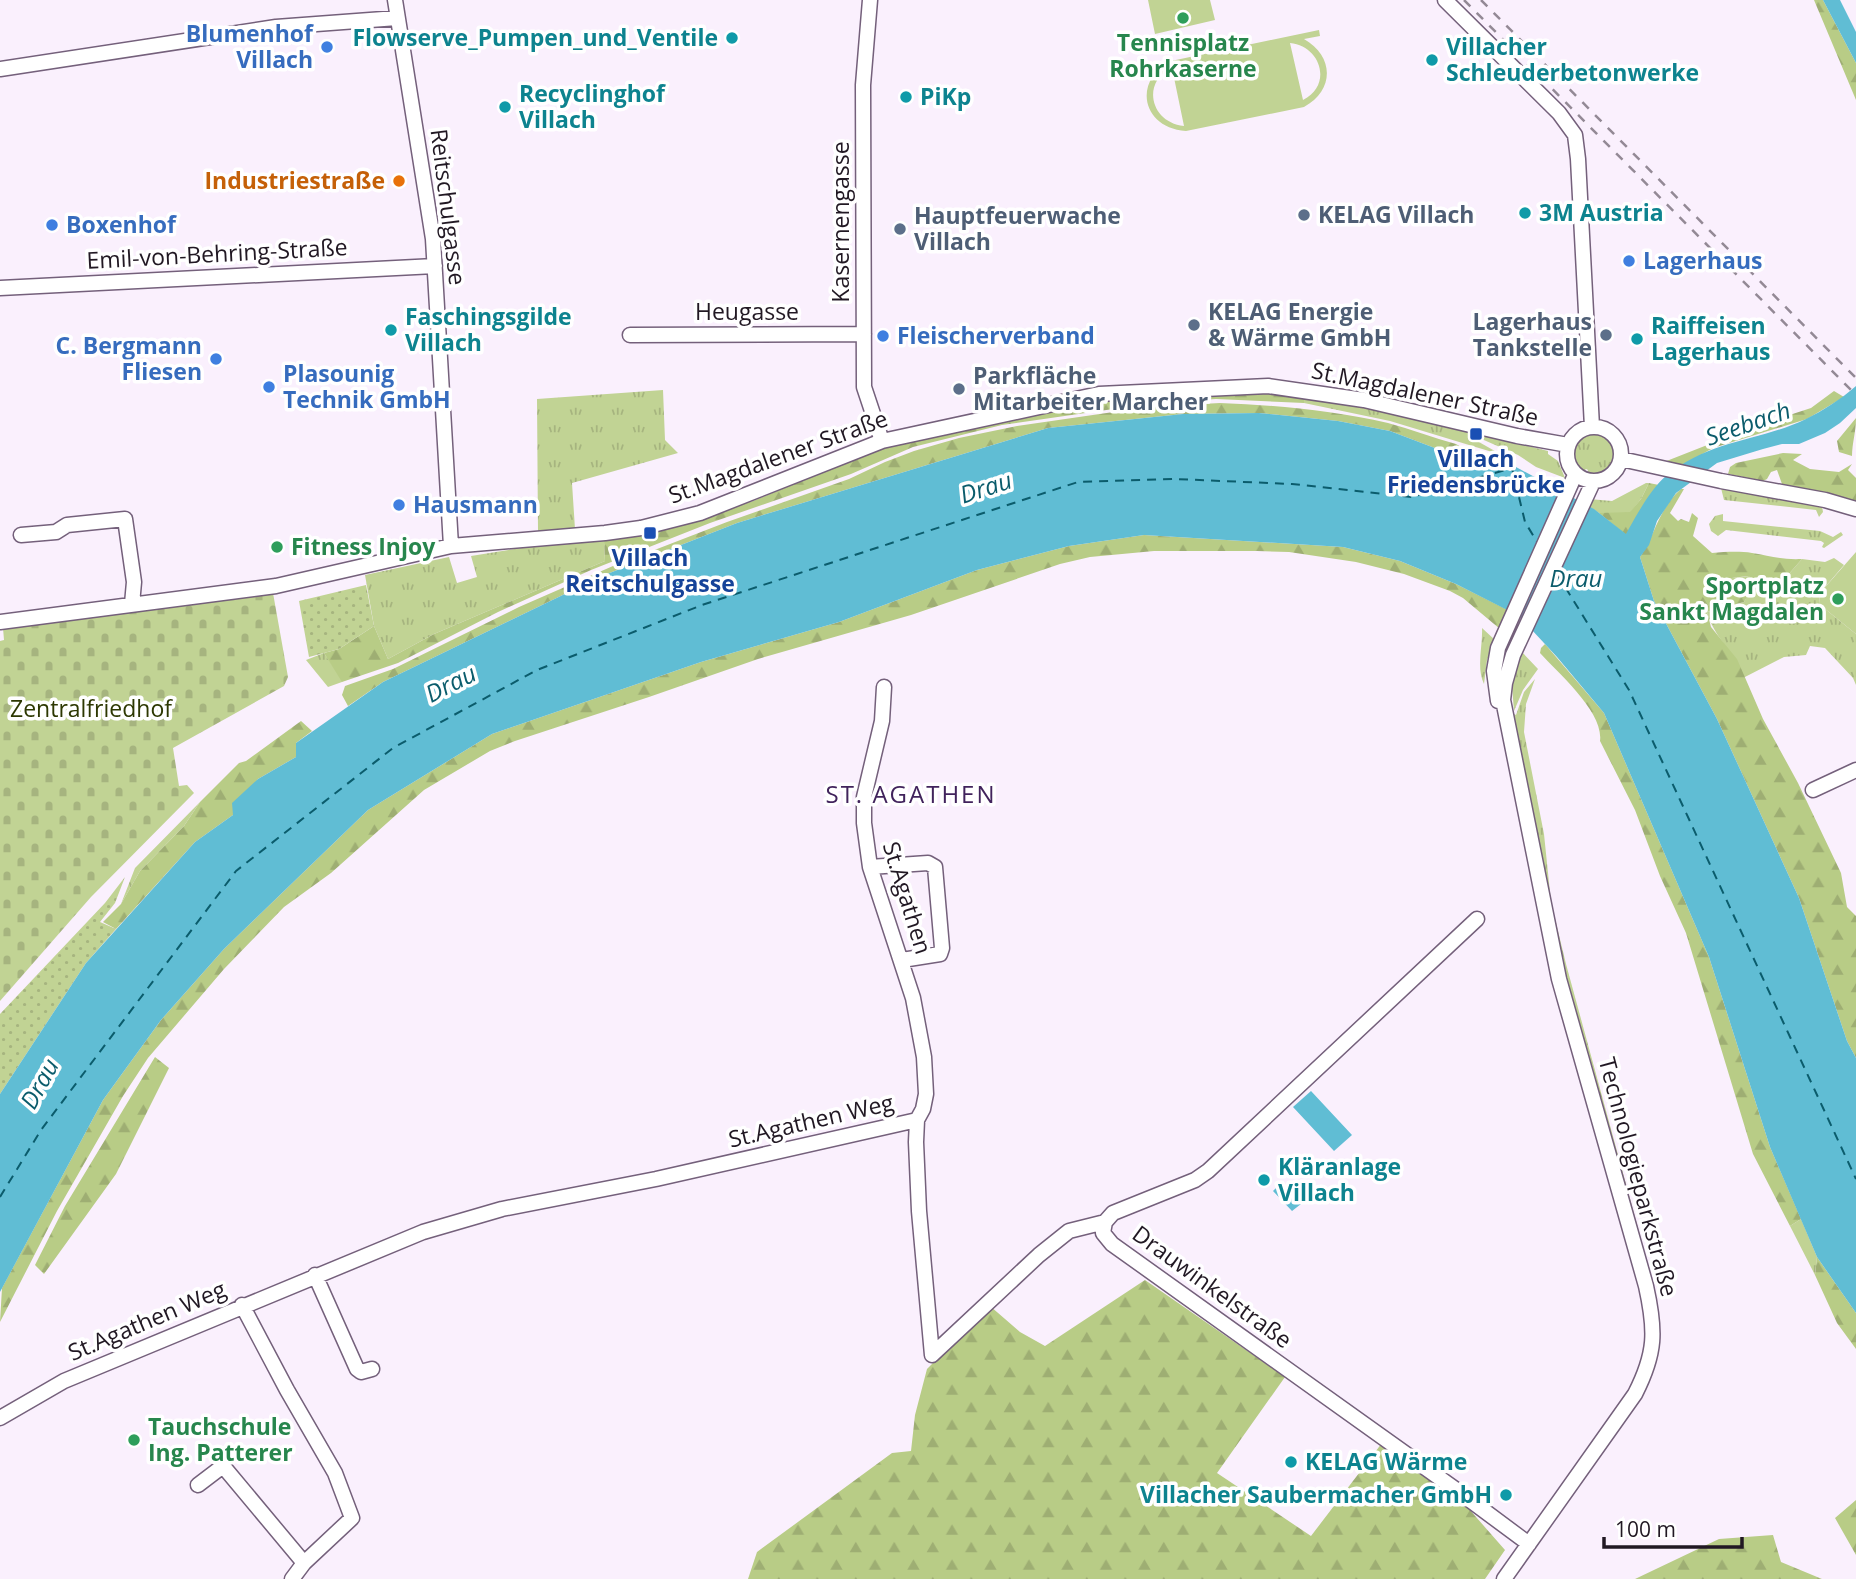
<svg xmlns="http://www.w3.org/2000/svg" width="1856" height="1579" viewBox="0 0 1856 1579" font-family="'Open Sans',sans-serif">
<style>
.grass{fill:url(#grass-tufts)}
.forest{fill:url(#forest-firs)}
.cemetery{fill:url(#cemetery-stones)}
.park{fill:url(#park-dots)}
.pitch{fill:#c1d394;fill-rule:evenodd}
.water{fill:#60bdd4}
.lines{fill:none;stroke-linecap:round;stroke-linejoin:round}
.ferry{stroke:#0b5c6c;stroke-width:2;stroke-dasharray:9 7;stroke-linecap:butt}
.minor-casing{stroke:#74607b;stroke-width:17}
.minor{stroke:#fff;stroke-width:14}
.rail{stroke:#938995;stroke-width:2.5;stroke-dasharray:9 9;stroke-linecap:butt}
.leisure-dot{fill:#2e9e5b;stroke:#fff;stroke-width:2.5}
.culture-dot{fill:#0f9aa8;stroke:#fff;stroke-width:2.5}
.shop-dot{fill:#3f7fe0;stroke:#fff;stroke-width:2.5}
.food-dot{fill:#e8710a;stroke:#fff;stroke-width:2.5}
.service-dot{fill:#5c6f8a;stroke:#fff;stroke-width:2.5}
.transit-dot{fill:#1a4fb4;stroke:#fff;stroke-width:2.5}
.labels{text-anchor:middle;stroke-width:7;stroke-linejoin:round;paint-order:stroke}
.shop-label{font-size:23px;font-weight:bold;fill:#366cbe;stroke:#fff;text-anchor:start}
.culture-label{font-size:23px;font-weight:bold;fill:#0d838f;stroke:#fff;text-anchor:start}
.leisure-label{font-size:23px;font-weight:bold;fill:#27864d;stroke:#fff;text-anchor:start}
.food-label{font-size:23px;font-weight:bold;fill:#c56008;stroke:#fff;text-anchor:end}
.street-label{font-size:23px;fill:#211823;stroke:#fff}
.service-label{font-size:23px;font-weight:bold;fill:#4e5e75;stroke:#fff;text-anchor:start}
.transit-label{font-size:23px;font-weight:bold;fill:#164399;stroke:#fff}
.park-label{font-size:23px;fill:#2d3802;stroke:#fff}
.water-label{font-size:24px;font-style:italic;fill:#0b5c6c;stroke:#fff}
.neighbourhood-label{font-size:24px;letter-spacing:2px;fill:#41235c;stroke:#fff}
</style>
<defs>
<pattern id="grass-tufts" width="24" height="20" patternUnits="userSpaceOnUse" patternTransform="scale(1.75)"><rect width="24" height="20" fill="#c1d394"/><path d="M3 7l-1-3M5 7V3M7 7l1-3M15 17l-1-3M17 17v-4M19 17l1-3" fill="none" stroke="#a6b47f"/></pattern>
<pattern id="forest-firs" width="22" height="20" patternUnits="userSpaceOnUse" patternTransform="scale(1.75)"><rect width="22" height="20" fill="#b8cc86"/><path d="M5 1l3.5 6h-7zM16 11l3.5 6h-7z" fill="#9eae73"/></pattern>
<pattern id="cemetery-stones" width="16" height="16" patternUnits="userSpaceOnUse" patternTransform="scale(1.75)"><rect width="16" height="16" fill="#c1d394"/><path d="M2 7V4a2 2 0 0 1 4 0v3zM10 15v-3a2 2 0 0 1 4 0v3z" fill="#a6b47f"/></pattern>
<pattern id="park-dots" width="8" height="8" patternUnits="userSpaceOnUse" patternTransform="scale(1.75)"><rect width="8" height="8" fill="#c1d394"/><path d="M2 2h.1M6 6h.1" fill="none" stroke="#a6b47f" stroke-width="1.8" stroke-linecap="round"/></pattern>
</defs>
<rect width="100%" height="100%" fill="#faf0fd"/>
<!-- grass -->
<path class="grass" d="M663,390L665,440L678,453L572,483L575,529L538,531L537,399Z
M1300,395L1334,400L1467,431L1470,437L1502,455L1390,421L1304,403V398Z
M1475,433L1548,451V454L1558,461L1565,478L1536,467L1518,455L1477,437L1474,434Z
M1589,433L1603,434C1623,450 1613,478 1587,473L1588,470L1586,469L1584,471C1574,463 1571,455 1576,443Z
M1646,483H1649L1641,499L1630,513H1599L1587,505L1589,499L1612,501Z
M1721,488L1822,506L1823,512L1819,517L1816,510L1724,500Z
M1723,514V521L1820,531L1833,537L1841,532L1843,535L1824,548L1822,547L1824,543L1821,541L1726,530L1718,536L1711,531L1709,524L1715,516Z
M604,541L605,561L434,634L388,659L374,626L365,575L449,557L457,583L477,577L471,556L527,547Z
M1834,558L1844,565L1820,593L1819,604L1856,634V685L1853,678L1825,648L1810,646L1806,655L1784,657L1743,678C1734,650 1714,638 1707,612L1744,602L1753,585L1708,587V581L1749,576L1761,582L1781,583L1802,559L1825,562Z
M1482,628L1495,640L1487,660L1484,684C1476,668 1483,645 1482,628Z
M1522,652L1538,669L1523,690L1514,711L1512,686Z
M324,653L342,679V682L328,687L306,660Z
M1535,679L1526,704L1524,732L1544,834L1551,902L1566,964L1650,1272L1567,989L1508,704L1509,694L1512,713L1516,715L1524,692Z
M200,802L184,826L140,871L121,904L135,868Z
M1801,1219L1817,1257L1815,1275L1790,1226Z"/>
<!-- forest -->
<path class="forest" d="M1814,0H1823L1856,63V100Z
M1834,391L1844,397L1807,419L1713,448L1681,466L1664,462L1753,427L1811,408Z
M1256,392L1300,395L1304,398V403L1216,399L1155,403L1002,425L913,447L851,474L710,523L591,570L498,612L398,663L342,682L324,653L339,649L374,626L388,659L434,634L605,561L604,541L652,534L677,523L753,501L892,444L1031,411L1116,399Z
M1220,403C1277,405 1333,411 1388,423C1411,429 1433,438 1456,444L1461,447V451L1440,450L1390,431L1338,421L1259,413L1183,414L1048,428L737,523L602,576L383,682L348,706L342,695L345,686L393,669L519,607L613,566L727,522L849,479L885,462L914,451L959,438L1017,426L1148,407Z
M1856,418C1856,432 1852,443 1852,456L1839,452L1837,441Z
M1783,453L1802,454L1793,460L1810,469L1839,472L1852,464L1848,470L1856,478V501L1782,484L1777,470L1771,472L1767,479L1763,481L1728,474L1730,467L1736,463Z
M1649,483L1659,485L1626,535L1599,513L1630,512L1641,499Z
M1681,489H1684L1670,513L1678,521L1681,519L1689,522L1692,513L1698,518L1693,536L1712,553C1725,552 1739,551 1752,553C1771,556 1782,560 1802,559L1781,583L1761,582L1748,576L1708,581L1709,587L1754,585L1744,602L1707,612L1711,627L1737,659L1763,719L1798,783L1841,873L1847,907L1856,916V1058L1847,1041L1799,898L1717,719L1654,601L1640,557C1655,535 1660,506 1681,489Z
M1144,535L1343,547L1400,561L1456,584L1508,610L1500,629L1463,598L1450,591L1404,574L1356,562L1289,552L1257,551H1154L1090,557L1060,564L911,615L758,659L649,697L515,741L490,751L424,790L331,873L284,907L224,969L148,1058L123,1096L57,1211L0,1322L2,1288L103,1100L161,1020L224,949L368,810L492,734L701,662L839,622L977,570L1069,546Z
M1545,644L1604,713L1709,957L1770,1147L1801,1219L1790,1226L1753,1154L1686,933L1660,876L1635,810L1600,741C1604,712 1558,673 1540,653L1541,648Z
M301,721L312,731L296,743V757L258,779L233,815L195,842L116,929L103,922L121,904L140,871L184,826L200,802L239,763L246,761Z
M155,1057L169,1068L116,1174L44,1274L35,1265L65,1206Z
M1817,1257L1856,1313V1349L1837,1323L1815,1275Z
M1145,1280L1285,1377L1217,1473L1311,1536L1382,1443L1469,1509L1505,1550L1485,1579H748L757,1552L892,1453L911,1451L915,1415L927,1369L990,1306L1020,1332L1045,1346Z
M1856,1500V1555L1835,1518Z
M1773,1535L1781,1562L1822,1579H1635L1719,1539Z"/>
<!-- cemetery -->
<path class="cemetery" d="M273,593L288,677L284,686L173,748L179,786L187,785L194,793L91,897L0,1001V641L4,640L3,628Z"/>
<!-- park -->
<path class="park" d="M366,585L374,626L339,649L309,657L299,601Z
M125,877L115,903L100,922L116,929L86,963L0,1094V1014L105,903Z"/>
<!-- pitch -->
<path class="pitch" d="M1148,0H1210L1215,20L1155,34Z
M1319,30L1320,36L1304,39C1334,56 1335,90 1304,107L1186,131C1142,128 1132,81 1171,61ZM1290,43C1321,46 1333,85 1303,100ZM1171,68H1172L1184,126C1151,123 1141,83 1171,68Z
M1856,552V634L1819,604L1820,593Z"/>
<!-- water -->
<path class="water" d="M1823,0H1840L1856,32V63Z
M1856,386V408L1840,423L1825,433L1799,444H1782L1763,449L1717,463L1676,493L1657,521L1649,545L1640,557L1654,601L1717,719L1799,898L1847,1041L1856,1058V1313L1817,1257L1770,1147L1709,957L1604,713L1557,657L1519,616L1456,584L1400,561L1343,547L1144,535L1069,546L977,570L839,622L701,662L492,734L368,810L224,949L161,1020L103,1100L0,1292V1094L86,963L195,842L233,815L232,803L258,779L296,757V743L383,682L602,576L737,523L1048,428L1183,414L1259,413L1338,421L1390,431L1440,450L1461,451L1499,464L1510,471L1516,467L1594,509L1626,534C1635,518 1651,488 1666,476C1711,439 1758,442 1806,419C1824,410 1841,399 1856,386Z
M1311,1091L1352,1135L1334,1151L1293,1107Z
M1281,1183L1301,1204L1292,1211L1273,1191Z"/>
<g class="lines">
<!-- ferry -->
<path class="ferry" d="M1557,574L1629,690L1856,1179
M0,1197L41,1130L236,871L393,748L537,670L702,605L1078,482L1175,479L1292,484L1412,497L1512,468L1525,522L1537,542"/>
<defs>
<path id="minor" d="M395,0L433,239L451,546
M870,0L863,85L864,387L882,441
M1445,0L1559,113L1575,135L1578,159L1592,427
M0,69L276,27L397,18
M0,288L435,266
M630,335L864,334
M1567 454a27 27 0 1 1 54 0a27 27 0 1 1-54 0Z
M1621,459L1721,481L1825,500L1856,509
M21,535L56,532L67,525L125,519L134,582L132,604
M0,622L276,586L451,546L605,533L641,528L700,513L882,441L1099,394L1268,386L1364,400L1517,436L1568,445
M884,687L882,721L864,797V823L870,867L913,998L924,1057L926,1094L923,1109L917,1120L916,1142L919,1211L932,1355
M1498,701L1494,671L1498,648L1575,475
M1813,790L1856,770
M870,867L928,863L935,867L942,948L940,954L902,960
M1477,919L1208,1171L1195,1180L1113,1213L1105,1222L1103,1233L1112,1244L1455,1489L1529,1544
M315,1275L357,1369L361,1372L372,1369
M242,1305L287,1390L335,1473L352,1518L304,1563L292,1579
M932,1355L1039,1255L1069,1231L1105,1222
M0,1418L64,1381L423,1232L502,1209L656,1179L917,1120
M198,1485L223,1466L304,1563
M1504,1579L1635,1394C1656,1353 1656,1331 1646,1286L1559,979L1503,700L1505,683L1513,655L1593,482"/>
</defs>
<!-- minor casing -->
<use href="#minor" class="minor-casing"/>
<!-- minor -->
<use href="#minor" class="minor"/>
<!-- rail -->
<path class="rail" d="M1464,0L1856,395
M1481,0L1856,378"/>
</g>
<!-- markers -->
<g class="leisure-dot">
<circle cx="1183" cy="18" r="7"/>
<circle cx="277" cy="547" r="7"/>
<circle cx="1838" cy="599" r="7"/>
<circle cx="134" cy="1440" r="7"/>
</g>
<g class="culture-dot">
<circle cx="732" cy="38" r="7"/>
<circle cx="1432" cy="60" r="7"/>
<circle cx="906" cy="97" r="7"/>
<circle cx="505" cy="107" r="7"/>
<circle cx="1525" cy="213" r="7"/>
<circle cx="391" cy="330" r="7"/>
<circle cx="1637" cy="339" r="7"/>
<circle cx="1264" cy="1180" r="7"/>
<circle cx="1291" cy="1462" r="7"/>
<circle cx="1506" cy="1495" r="7"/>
</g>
<g class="shop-dot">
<circle cx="327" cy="47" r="7"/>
<circle cx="52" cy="225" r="7"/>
<circle cx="1629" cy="261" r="7"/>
<circle cx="883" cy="336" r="7"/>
<circle cx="216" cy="359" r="7"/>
<circle cx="269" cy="387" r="7"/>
<circle cx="399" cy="505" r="7"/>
</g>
<circle class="food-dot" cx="399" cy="181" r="7"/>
<g class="service-dot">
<circle cx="1304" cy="215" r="7"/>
<circle cx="900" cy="229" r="7"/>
<circle cx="1194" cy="325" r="7"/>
<circle cx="1606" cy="335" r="7"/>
<circle cx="959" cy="389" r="7"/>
</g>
<g class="transit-dot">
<rect x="1469" y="427" width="14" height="14" rx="3.5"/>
<rect x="643" y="526" width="14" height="14" rx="3.5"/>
</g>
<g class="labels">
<!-- shop labels -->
<g class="shop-label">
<text x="313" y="42" text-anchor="end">Blumenhof<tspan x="313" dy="26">Villach</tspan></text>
<text x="66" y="233">Boxenhof</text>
<text x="1643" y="269">Lagerhaus</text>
<text x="897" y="344">Fleischerverband</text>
<text x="202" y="354" text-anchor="end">C. Bergmann<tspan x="202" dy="26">Fliesen</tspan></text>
<text x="283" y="382">Plasounig<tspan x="283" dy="26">Technik GmbH</tspan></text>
<text x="413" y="513">Hausmann</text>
</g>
<!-- culture labels -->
<g class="culture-label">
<text x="718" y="46" text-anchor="end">Flowserve_Pumpen_und_Ventile</text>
<text x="1446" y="55">Villacher<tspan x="1446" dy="26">Schleuderbetonwerke</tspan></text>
<text x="519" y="102">Recyclinghof<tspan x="519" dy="26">Villach</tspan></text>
<text x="920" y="105">PiKp</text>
<text x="1539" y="221">3M Austria</text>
<text x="405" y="325">Faschingsgilde<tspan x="405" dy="26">Villach</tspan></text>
<text x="1651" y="334">Raiffeisen<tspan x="1651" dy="26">Lagerhaus</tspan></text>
<text x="1278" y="1175">Kläranlage<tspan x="1278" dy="26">Villach</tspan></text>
<text x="1305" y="1470">KELAG Wärme</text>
<text x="1492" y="1503" text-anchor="end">Villacher Saubermacher GmbH</text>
</g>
<!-- leisure labels -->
<g class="leisure-label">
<text x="1183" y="51" text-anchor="middle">Tennisplatz<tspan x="1183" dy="26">Rohrkaserne</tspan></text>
<text x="291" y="555">Fitness Injoy</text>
<text x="1824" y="594" text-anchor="end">Sportplatz<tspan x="1824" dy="26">Sankt Magdalen</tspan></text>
<text x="148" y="1435">Tauchschule<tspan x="148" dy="26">Ing. Patterer</tspan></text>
</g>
<!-- food labels -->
<g class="food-label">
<text x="385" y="189">Industriestraße</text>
</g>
<!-- street labels -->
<g class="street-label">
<text transform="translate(448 207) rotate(83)" y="8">Reitschulgasse</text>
<text transform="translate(841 222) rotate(-90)" y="8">Kasernengasse</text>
<text transform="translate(217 254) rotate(-3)" y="8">Emil-von-Behring-Straße</text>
<text x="747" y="320">Heugasse</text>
<text transform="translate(1425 394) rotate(12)" y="8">St.Magdalener Straße</text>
<text transform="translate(778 457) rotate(-20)" y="8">St.Magdalener Straße</text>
<text transform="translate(907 898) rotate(73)" y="8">St.Agathen</text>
<text transform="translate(811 1121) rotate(-13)" y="8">St.Agathen Weg</text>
<text transform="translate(1638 1177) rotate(75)" y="8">Technologieparkstraße</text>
<text transform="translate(1212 1287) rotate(36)" y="8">Drauwinkelstraße</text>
<text transform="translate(147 1321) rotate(-23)" y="8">St.Agathen Weg</text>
</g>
<!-- service labels -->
<g class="service-label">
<text x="1318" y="223">KELAG Villach</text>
<text x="914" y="224">Hauptfeuerwache<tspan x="914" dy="26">Villach</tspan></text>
<text x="1208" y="320">KELAG Energie<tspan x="1208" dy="26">&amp; Wärme GmbH</tspan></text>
<text x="1592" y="330" text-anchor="end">Lagerhaus<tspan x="1592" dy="26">Tankstelle</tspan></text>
<text x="973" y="384">Parkfläche<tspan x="973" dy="26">Mitarbeiter Marcher</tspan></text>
</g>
<!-- transit labels -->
<g class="transit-label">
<text x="1476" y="467">Villach<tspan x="1476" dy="26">Friedensbrücke</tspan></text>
<text x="650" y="566">Villach<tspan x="650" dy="26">Reitschulgasse</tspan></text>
</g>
<!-- park labels -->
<g class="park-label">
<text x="91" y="717">Zentralfriedhof</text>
</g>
<!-- water labels -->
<g class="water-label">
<text transform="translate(1748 424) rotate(-19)" y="8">Seebach</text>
<text transform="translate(986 488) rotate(-18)" y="8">Drau</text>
<text x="1576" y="587">Drau</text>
<text transform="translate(451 684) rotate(-27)" y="8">Drau</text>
<text transform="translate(40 1084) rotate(-61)" y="8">Drau</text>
</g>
<!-- neighbourhood labels -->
<g class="neighbourhood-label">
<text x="911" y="803">ST. AGATHEN</text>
</g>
</g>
<!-- scale -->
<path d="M1604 1537v10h138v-10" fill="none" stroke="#211823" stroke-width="3.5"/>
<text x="1615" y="1537" font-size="21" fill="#211823" stroke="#ffffff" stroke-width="5" paint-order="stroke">100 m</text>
</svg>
